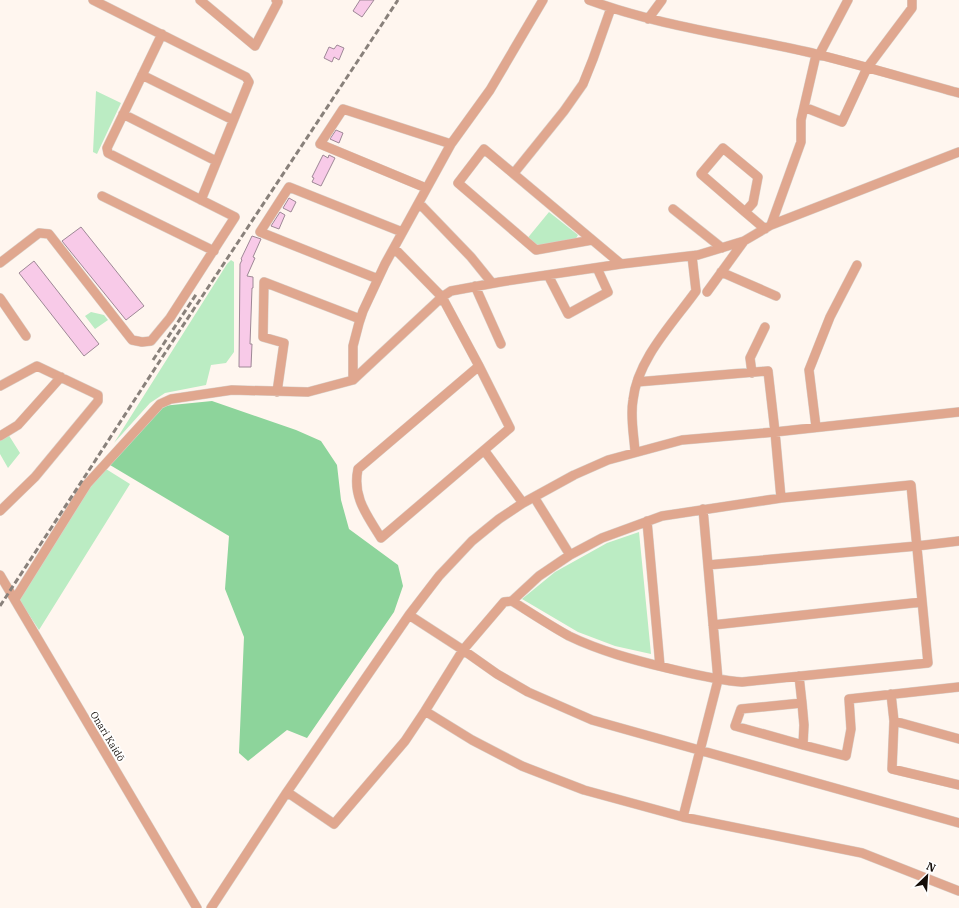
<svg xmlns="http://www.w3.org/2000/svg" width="959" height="908" viewBox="0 0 959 908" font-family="'IBM Plex Serif',serif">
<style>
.green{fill:#bbecc3}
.forest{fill:#8dd49b}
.building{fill:#f8cae8;stroke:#9e8896}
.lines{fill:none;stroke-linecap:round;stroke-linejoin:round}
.minor-casing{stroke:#dad1ca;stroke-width:10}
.minor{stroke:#e0a78f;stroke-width:9}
.rail{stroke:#89817b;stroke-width:3;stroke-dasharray:6 3;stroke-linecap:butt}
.labels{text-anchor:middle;stroke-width:3.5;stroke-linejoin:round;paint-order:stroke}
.street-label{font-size:10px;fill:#150e09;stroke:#fff}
</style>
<rect width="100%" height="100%" fill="#fff6ef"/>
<!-- green -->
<path class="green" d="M96,91L121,103L97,154L93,152Z
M549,212L578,235L574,242L539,247L526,240Z
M231,260L234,262V352L226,363L211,365L206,385L165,393L150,403L114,443L227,264Z
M91,312L104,315L108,320L95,329L85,316Z
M8,434L20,453L8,468L0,454V438Z
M106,469L130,484L39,630L18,598L88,487Z
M639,532L651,654L615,646L578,632L522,599L555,572L607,543Z"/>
<!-- forest -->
<path class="forest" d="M212,401L296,430L321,441L337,465L341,500L349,529L398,565L403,586L394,612L307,738L287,730L248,761L239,753L244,637L225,589L229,536L110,465L129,442L162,406Z"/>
<!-- building -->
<path class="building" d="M360,0H374L362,17L353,11Z
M337,45L344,48L339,60L334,57L332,62L324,58L329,47L334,49Z
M336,130L343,133L339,143L330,139Z
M323,155L328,158L329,155L335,158L321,186L312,182L314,178L312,177Z
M289,198L296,202L291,212L283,208Z
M280,212L285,215L279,229L271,226Z
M81,227L144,306L126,320L62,241Z
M252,236L261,239L253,257L255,258L247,276L253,277V288H252L250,344H252L251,367H239L240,264L242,260L241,259Z
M34,261L99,344L84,356L19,273Z"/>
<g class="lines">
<defs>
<path id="minor" d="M93,0L246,77L249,82L201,200
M200,0L255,46L278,2L276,0
M589,0C662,27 740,36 816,54C864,66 911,80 959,93
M648,19L662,0
M819,55L848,0
M142,75L233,120
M804,107L842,122L867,68L912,8V0
M123,114L216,161
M514,173L564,111L583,84L593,59L611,8
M426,188L320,144L343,109L451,144
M102,196L214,251
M419,203L471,257L492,283
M673,209L722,248
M745,212L701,174L723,148L758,177L753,203L745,212L765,229
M771,225L801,142V120L816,55
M592,240L536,250L458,183L484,149L621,264
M394,248L442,297L479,366L510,428L381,538C367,515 352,497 358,469L479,366
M0,263L39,233L49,234L132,340L142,342L151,341L170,318L235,217L108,153L107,148L162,34
M721,272L776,296
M548,275L568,314L608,292L597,268
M378,279L260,232L289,187L402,232
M475,286L501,344
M707,292L744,241
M0,298L26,336
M752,373L750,358L765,327
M353,380V346L359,323L363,311L385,264L451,144L490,90L543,0
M637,382L768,371L775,432L781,498
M0,386L37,366L98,395V401L35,477L0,511
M277,392L284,343L263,337L264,282L360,319
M816,427L809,370L830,317L857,265
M0,436L18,425L61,377
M484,450L523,503
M635,452C634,435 630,417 633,400C637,360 673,323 696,291L692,256
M534,497L570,555
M647,521L660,666
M708,565L917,546L959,541
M0,575L197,908
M15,599L87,484L160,404L171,399L232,390L308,392L353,380L442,297L451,291L500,282L621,264L698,255L744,241L771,225L959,152
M409,615L463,650L497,674L528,692L592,720L959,823
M713,625L922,602
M799,676L802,703L741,709L735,726L803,745L804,725L802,703
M891,694L894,721L892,769L959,785
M425,711L472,740L522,766L584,790L683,817L862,853L959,891
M894,721L959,739
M803,745L846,756L851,729L849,699L959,687
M287,792L334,824L405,741L425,711L463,650L504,602L512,601L539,576L570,555L602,538L662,516L781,498L911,485L928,663L742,682C716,680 693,674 667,668C634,660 600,651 569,636C549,625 531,613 512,601
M683,817L718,680L703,509
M211,908L287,792L409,615L439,576L472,541L499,519L523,503L574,475L608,460L682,440L775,432L959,412"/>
</defs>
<!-- minor casing -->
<use href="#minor" class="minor-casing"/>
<!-- minor -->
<use href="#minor" class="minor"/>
<!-- rail -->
<path class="rail" d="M153,360L197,293
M0,606L95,461L176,336L398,0"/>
</g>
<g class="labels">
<!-- street labels -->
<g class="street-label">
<text transform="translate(108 736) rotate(59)" y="4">Onari Kaidō</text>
</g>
</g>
<!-- north arrow -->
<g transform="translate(927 876) rotate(25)" stroke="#ffffff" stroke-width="3" paint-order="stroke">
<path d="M0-3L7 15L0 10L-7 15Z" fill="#150e09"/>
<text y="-6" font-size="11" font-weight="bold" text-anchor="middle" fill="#150e09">N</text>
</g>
</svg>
